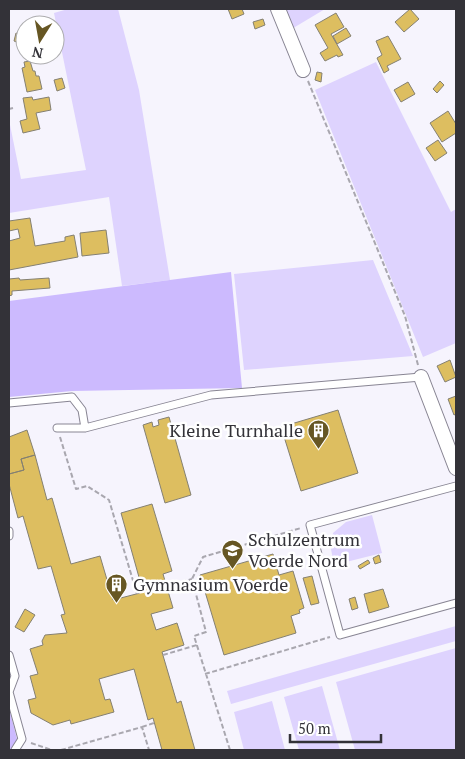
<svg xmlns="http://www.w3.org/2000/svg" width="465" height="759" viewBox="0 0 465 759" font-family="'PT Serif',serif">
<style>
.green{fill:#ded3fe}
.forest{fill:#ccbafe}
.building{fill:#ddbe60;stroke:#848072}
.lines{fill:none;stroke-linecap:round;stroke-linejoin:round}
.service-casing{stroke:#888593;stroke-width:9}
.minor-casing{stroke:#888593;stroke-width:16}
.path{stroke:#a9a7af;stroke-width:2;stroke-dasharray:5 2.5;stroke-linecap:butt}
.service{stroke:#fff;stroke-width:7}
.minor{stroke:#fff;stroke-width:14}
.labels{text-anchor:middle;stroke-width:5;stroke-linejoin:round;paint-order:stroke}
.poi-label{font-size:18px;fill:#333238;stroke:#fff;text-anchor:start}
</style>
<rect width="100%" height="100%" fill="#f6f4fd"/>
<!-- green -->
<path class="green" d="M68,9H118L139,90L170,280L122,286L109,197L9,213V120L21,179L86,170L54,13Z
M281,9H325L290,30Z
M376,62L451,212L456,209V343L423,357L315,90Z
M373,260L413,356L244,370L234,274Z
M372,515L382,553L334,565L331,549L333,533L346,522Z
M456,626V641L231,704L227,691Z
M456,648V750H355L336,682Z
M322,686L340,750H299L284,697Z
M272,701L285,750H244L234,712Z"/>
<!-- forest -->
<path class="forest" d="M231,272L242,388L72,391L9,397V301Z
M9,708L17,739L10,750H9Z"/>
<!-- building -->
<path class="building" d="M228,9H242L244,14L232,19Z
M410,9L419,19L404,32L395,22Z
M336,13L344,27L331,34L343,55L338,57L337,55L325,61L320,53L328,48L315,25Z
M263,19L265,25L255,29L253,22Z
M346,28L351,36L337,44L333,36Z
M16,33L25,36L24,45L14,41Z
M388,36L401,59L387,66L389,70L384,73L377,58L382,55L376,41Z
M30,61L33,71H35L36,76H39L42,89L27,92L22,68L25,67L24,62Z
M317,72L322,73L321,82L315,80Z
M62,78L65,88L57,91L54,80Z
M440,81L444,85L437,93L433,89Z
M408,82L415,94L401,102L394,90Z
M32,97L33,100L49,97L51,110L36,113L40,129L23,133L20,121L27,119L23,98Z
M448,111L456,124V133L442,142L430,123Z
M438,140L447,153L435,161L426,148Z
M30,218L35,246L65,241V237L74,235L78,257L9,270V241L20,238L18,229L9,231V221Z
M106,230L109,253L82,256L80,233Z
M19,278L20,280L49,278L50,288L12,291V295L9,296V279Z
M450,360L456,377L445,382L437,366Z
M456,396V414L454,415L448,399Z
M338,410L358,473L301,491L281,427Z
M169,417L191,495L165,503L143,425L152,422L153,427L159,425L158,420Z
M27,430L35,455L21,459L24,470L9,474V437Z
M35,455L47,500L52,498L71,564L100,556L113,600L140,593L142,588L121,513L152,504L172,571L163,574L173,608L151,614L156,630L177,623L184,645L162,652L177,703L181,701L195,750H162L153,718L148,720L134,669L99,679L105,700L110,699L114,712L71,724L70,720L53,725L31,713L28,700L36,698L30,676L38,674L30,649L43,645L42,641L45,635L67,633L61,615L65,614L51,566L38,569L23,516L18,518L9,484V474L24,470L21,459Z
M273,554L279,575L293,571L304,608L299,610L300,613L291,616L296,633L224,655L200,575Z
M379,555L381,562L375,564L373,558Z
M368,560L370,563L360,569L358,566Z
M312,576L319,603L311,605L303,578Z
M383,589L389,607L369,613L364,594Z
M355,597L358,608L352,610L349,599Z
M25,609L35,615L24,632L15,627Z"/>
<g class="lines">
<defs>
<path id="service" d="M9,403L72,397L82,410L85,428
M57,428H85L211,395L421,377
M456,486L310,525L340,635L456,603
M9,531V536
M9,655L15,676L9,692L22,739L15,750"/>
<path id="minor" d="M278,9L303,70
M421,377L456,468"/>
</defs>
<!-- service casing -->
<use href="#service" class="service-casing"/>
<!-- minor casing -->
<use href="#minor" class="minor-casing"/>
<!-- path -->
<path class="path" d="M308,81L405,316L418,365
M9,109L13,108
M60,437L76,489L87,486L109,500L137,594
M167,586L192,579
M163,655L197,645
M205,674L330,637
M142,727L154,723
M31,743L52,750
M61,750L142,727L149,750
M230,750L194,636L206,632L192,579L203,557L301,528"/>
<!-- service -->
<use href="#service" class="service"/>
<!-- minor -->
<use href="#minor" class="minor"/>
</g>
<!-- icons -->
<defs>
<symbol id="building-pin" viewBox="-11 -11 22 30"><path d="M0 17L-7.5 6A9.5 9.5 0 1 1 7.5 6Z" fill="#665623" stroke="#fff"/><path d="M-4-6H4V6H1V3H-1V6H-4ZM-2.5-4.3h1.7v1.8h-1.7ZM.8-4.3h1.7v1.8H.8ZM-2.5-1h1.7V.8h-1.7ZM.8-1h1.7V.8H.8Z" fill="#fff"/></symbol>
<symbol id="school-pin" viewBox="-11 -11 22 30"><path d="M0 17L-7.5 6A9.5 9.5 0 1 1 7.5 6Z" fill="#665623" stroke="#fff"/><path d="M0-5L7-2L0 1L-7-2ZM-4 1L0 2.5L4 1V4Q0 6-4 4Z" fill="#fff"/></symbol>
</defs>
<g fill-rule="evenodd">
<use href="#building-pin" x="306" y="418" width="25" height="34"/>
<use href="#school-pin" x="220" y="538" width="25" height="34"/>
<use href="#building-pin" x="104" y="572" width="25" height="34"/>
</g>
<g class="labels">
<!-- poi labels -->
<g class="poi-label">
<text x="303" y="437" text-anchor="end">Kleine Turnhalle</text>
<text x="248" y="546">Schulzentrum<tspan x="248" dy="21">Voerde Nord</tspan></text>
<text x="133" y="591">Gymnasium Voerde</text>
</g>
</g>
<!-- border -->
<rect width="465" height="759" fill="none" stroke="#333238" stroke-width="20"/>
<!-- north arrow -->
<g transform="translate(40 40) rotate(191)"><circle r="24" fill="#ffffff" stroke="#adadaf"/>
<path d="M0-4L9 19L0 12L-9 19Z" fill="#665623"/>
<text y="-8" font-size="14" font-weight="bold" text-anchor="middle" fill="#333238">N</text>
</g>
<!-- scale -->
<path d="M290 734v8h91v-8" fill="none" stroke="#333238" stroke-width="2.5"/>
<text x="298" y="734" font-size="15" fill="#333238" stroke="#ffffff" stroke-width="4" paint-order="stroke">50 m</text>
</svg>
